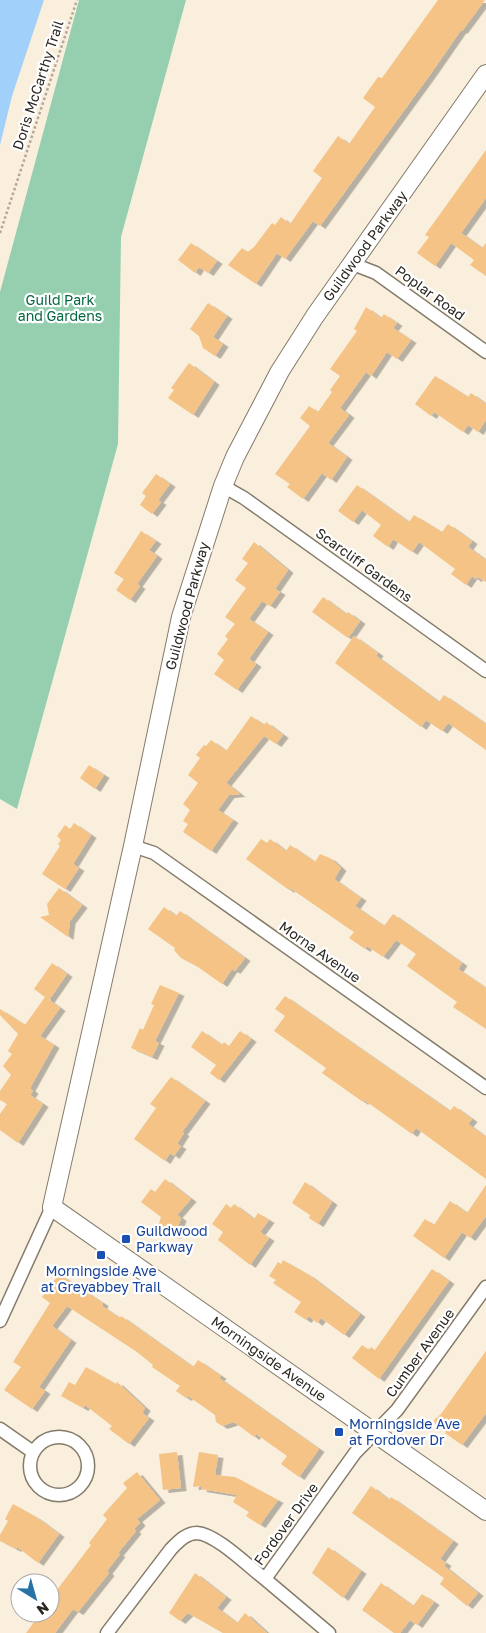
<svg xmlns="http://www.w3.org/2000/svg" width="486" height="1633" viewBox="0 0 486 1633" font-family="'Golos Text',sans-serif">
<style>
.green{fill:#96cfaf}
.water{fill:#a1d0fa}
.building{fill:#f4c385;filter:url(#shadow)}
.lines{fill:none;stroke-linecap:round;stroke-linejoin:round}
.street-casing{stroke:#857b6a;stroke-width:15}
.secondary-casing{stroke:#857b6a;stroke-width:20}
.path{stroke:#b1a89a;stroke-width:2.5;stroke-dasharray:2.5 2.5;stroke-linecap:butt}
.street{stroke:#fff;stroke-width:12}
.secondary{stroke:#fff;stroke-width:18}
.transit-dot{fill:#1a4fb4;stroke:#fff;stroke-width:2}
.labels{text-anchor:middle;stroke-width:4.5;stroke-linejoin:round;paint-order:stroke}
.street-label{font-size:14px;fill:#2b2720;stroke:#fff}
.park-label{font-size:14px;fill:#046641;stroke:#fff}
.transit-label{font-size:14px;fill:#164399;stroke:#fff;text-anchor:start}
</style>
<defs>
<filter id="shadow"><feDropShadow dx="5.5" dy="3" stdDeviation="0" flood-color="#0004"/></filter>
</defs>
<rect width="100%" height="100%" fill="#faefdc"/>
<!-- green -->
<path class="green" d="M79,0H186L121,237L118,444L17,809L0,799V292Z"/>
<!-- water -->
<path class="water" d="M0,0H44L12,96L0,145Z"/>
<!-- building -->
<path class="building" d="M438,0H485L462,31L461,30L432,72L320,226L313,221L285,259L277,253L256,284L228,265L242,248L248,252L254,247L272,223L275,225L281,217L290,224L322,178L313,171L338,136L349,144L375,107L363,98L378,77L382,78Z
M486,150V198L461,233L482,248L486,243V276L470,265L474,260L451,243L435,266L417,253L429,237L425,235Z
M191,243L217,261L208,273L199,267L195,273L178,260Z
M208,303L227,316L213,337L223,344L215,356L203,348L199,336L190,329Z
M366,307L381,318L384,314L397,323L393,328L411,340L397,359L387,352L371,376L366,372L340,408L349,415L328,443L347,457L331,480L322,473L303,499L287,487L290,484L275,474L310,426L300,418L309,406L318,412L332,392L330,390L340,376L330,369L357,331L354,329Z
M189,363L214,382L193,415L168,398L174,390L171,388Z
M435,376L468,397L471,393L486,404V420L478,432L468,425L463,432L434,412L431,416L415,404Z
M156,474L170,484L158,500L161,502L152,514L140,505L146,496L142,493Z
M357,485L409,522L414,515L442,532L448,524L472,541L468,547L486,560V582L478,577L476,579L472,576L466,585L451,574L455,569L419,542L412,552L393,539L388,547L373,536L381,525L362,510L353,522L338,511Z
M141,531L156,541L149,550L157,556L137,584L140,586L130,600L116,590L124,579L114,573Z
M254,542L288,570L275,589L280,592L270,606L262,601L249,619L268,632L249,659L256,664L237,690L214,674L224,660L217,654L228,639L225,636L235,624L225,617L246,588L235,580L248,563L242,559Z
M323,597L346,614L348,612L360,621L348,638L312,612Z
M354,636L378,653L376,656L439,702L444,695L486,724V750L448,723L442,731L426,720L421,727L335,663Z
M251,716L264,725L266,722L283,735L276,744L264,736L226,783L240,794L229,795L218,810L233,820L211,851L183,832L188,824L183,821L190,810L183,804L198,783L188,775L200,758L196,755L204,745L206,746L211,740L226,751Z
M89,765L104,775L95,789L80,778Z
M74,823L91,835L73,864L79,868L65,889L42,874L60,846L58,844L61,840L57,836L65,825L70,829Z
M261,839L267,843L270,839L286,851L290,845L315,862L320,854L330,858L341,868L334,879L361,898L355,906L384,926L393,914L462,963L458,969L486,988V1029L453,1007L457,1002L407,966L416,954L396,940L383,957L367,946L365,949L349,938L354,932L345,926L290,888L289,890L246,859Z
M59,888L82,905L70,921L68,937L40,917L49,915L47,904Z
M164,907L176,916L180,911L245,958L235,971L232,969L222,984L195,965L181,958L174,950L175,948L148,929Z
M52,963L67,974L49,1000L34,989Z
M160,985L179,993L155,1041L159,1043L152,1057L131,1048L140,1028L143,1030L154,1005L151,1004Z
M285,996L450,1111L454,1106L472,1119L468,1124L486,1137V1179L416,1128L412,1134L364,1100L363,1102L322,1073L326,1068L274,1031L285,1016L275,1009Z
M45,997L60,1008L40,1036L54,1045L30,1088L33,1091L30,1095L43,1104L18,1143L0,1130V1114L7,1104L0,1100V1091L11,1075L3,1066L12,1054L8,1051L18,1034L0,1015V1009L25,1025Z
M202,1031L222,1045L224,1042L229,1046L240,1031L251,1039L219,1080L210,1073L216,1065L191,1047Z
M171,1077L205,1101L182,1132L184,1133L177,1144L181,1146L174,1156L170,1153L165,1161L134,1139L156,1108L150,1104Z
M165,1179L191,1199L177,1215L181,1218L175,1236L157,1230L161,1217L141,1202L151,1189L155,1192Z
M305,1182L332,1202L318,1224L309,1218L310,1215L292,1203Z
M486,1185V1216L470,1238L462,1232L444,1258L413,1236L425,1219L434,1225L450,1201L467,1213Z
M226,1204L231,1208L234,1204L254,1219L258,1213L269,1220L260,1232L269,1238L250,1265L218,1240L223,1232L212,1224Z
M283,1260L309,1275L360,1314L344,1335L321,1318L317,1323L309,1316L306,1320L294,1312L301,1302L273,1283L276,1280L269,1276L278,1262L281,1264Z
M432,1269L449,1281L379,1379L352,1358L362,1345L369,1350L371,1347L375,1350Z
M59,1274L103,1303L102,1306L120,1318L121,1316L193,1367L198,1360L221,1376L219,1378L319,1449L299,1477L281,1464L287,1456L256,1434L254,1437L234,1422L222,1426L216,1422L215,1415L188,1396L186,1398L176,1391L180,1386L152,1367L153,1365L137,1352L67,1306L52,1326L71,1340L39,1387L45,1391L32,1409L4,1390L21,1367L13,1362L50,1303L42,1297Z
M486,1351V1413L462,1445L445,1433L446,1432L435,1424L434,1420L441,1414Z
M86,1367L116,1384L117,1382L145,1408L142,1413L149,1418L129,1444L109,1429L112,1426L85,1405L83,1408L61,1396L69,1382L75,1385Z
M177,1452L181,1488L163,1490L159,1454Z
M199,1452L218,1455L215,1475L235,1477L278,1500L260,1525L246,1516L249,1512L233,1502L237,1495L201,1489L202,1486L193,1487Z
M137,1472L160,1500L137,1519L140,1523L134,1529L136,1531L118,1553L120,1554L107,1571L109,1573L78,1612L73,1609L55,1633H26L41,1613H50V1599L91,1545L89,1543L107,1519L103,1515L127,1488L123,1483Z
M371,1486L389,1500L391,1497L453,1541L440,1559L446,1563L444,1566L478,1593L467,1606L440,1584L444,1578L352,1513Z
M13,1504L36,1517L59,1534L38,1563L17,1547L16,1549L0,1541V1535L8,1521L5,1519Z
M328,1547L361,1571L343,1598L312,1573Z
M195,1573L226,1597L217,1608L237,1623L245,1613L267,1633H223L188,1613L180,1621L169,1613Z
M381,1583L413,1606L422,1594L434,1602L417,1625L410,1620L400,1633H394L362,1610Z"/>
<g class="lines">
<defs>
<path id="street" d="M353,264L376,273L486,352
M223,486L244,498L486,671
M133,846L154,853L486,1088
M0,1321L52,1207
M0,1429L33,1452
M30 1466a29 29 0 1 1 58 0a29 29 0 1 1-58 0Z
M265,1579L329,1633
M107,1633L171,1549C178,1542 186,1533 197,1533C216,1534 249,1567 265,1579L355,1453L397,1410L486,1287"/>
<g id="secondary">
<path id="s1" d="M486,74L315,316L280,371L235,457L223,486L181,617L133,846L52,1207L486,1511"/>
</g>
</defs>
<!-- street casing -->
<use href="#street" class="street-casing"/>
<!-- secondary casing -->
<use href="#secondary" class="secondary-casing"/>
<!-- path -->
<path class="path" d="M0,233L77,0"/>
<!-- street -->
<use href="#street" class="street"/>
<!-- secondary -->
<use href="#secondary" class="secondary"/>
</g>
<!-- markers -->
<g class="transit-dot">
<rect x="121" y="1234" width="10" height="10" rx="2.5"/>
<rect x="96" y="1250" width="10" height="10" rx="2.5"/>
<rect x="334" y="1427" width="10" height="10" rx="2.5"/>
</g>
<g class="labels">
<!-- street labels -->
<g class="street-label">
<text transform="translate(38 85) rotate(-72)" y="5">Doris McCarthy Trail</text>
<text transform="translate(365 246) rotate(-54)" y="5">Guildwood Parkway</text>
<text transform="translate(430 293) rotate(36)" y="5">Poplar Road</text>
<text transform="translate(364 565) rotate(36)" y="5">Scarcliff Gardens</text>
<text transform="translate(187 606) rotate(-75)" y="5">Guildwood Parkway</text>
<text transform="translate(320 952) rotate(35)" y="5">Morna Avenue</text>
<text transform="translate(420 1353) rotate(-54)" y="5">Cumber Avenue</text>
<text dy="5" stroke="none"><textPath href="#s1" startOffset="1496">Morningside Avenue</textPath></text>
<text transform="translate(286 1524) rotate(-54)" y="5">Fordover Drive</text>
</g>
<!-- park labels -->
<g class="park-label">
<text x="60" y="305">Guild Park<tspan x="60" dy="16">and Gardens</tspan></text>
</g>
<!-- transit labels -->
<g class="transit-label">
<text x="136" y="1236">Guildwood<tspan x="136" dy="16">Parkway</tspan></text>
<text x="101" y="1276" text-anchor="middle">Morningside Ave<tspan x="101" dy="16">at Greyabbey Trail</tspan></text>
<text x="349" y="1429">Morningside Ave<tspan x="349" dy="16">at Fordover Dr</tspan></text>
</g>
</g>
<!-- north arrow -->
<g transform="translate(35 1598) rotate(143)"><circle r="24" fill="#ffffff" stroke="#aaa9a6"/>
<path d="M0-4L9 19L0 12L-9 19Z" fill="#2872a5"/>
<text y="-8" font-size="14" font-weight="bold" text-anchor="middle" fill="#2b2720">N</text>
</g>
</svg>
